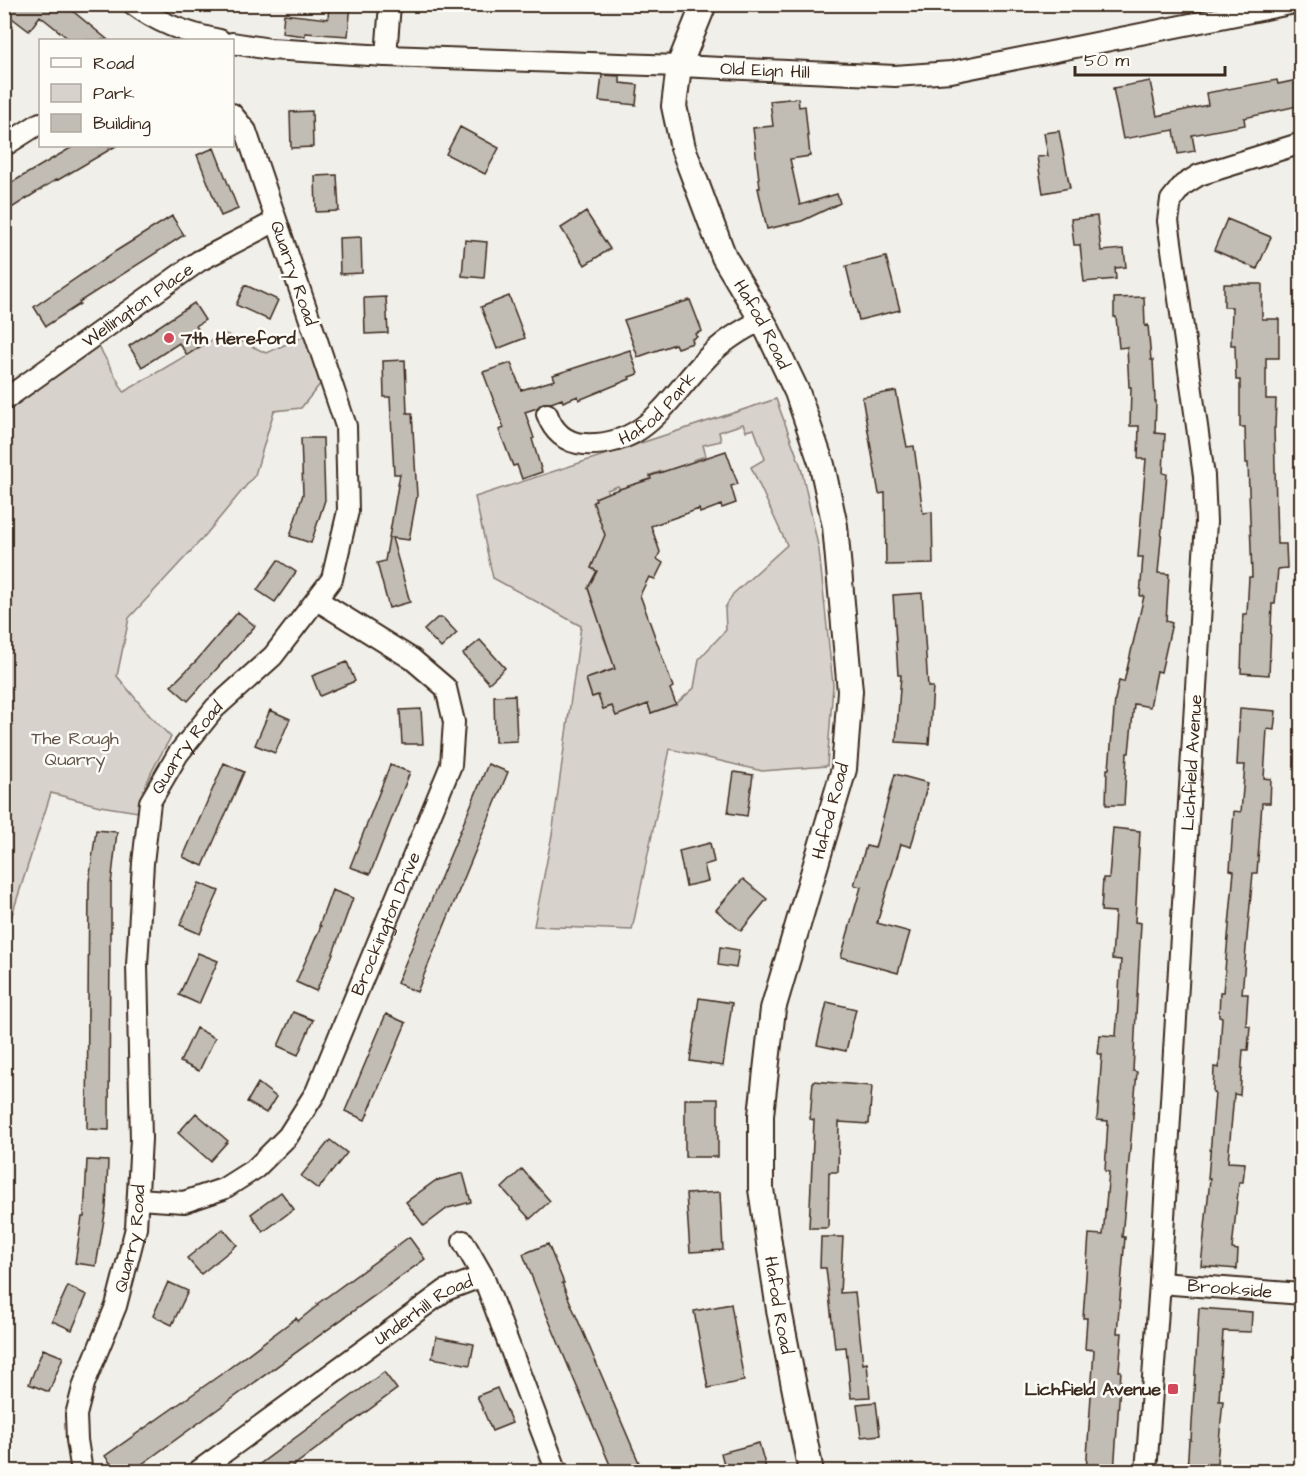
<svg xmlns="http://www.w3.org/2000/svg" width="1306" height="1476" viewBox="0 0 1306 1476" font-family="'Architects Daughter',sans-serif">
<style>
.green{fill:#d7d2cc;stroke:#897e75;stroke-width:1.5;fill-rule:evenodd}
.building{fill:#c1bcb4;stroke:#3b2a1e;stroke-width:1.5}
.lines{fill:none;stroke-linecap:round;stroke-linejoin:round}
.minor-casing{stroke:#3b2a1e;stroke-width:24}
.tertiary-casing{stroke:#3b2a1e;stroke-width:28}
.minor{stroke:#fdfcf7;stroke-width:20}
.tertiary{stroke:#fdfcf7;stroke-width:24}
.poi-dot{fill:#d1495b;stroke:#fdfcf7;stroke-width:2}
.labels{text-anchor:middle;stroke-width:5;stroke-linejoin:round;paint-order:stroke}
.street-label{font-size:18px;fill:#3b2a1e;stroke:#fdfcf7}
.poi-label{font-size:18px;font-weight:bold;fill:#3b2a1e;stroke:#fdfcf7;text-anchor:start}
.park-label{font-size:18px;fill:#62544a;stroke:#fdfcf7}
</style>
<rect width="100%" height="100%" fill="#f1efea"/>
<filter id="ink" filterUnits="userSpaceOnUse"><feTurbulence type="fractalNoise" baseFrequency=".0167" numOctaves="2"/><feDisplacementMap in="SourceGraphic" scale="12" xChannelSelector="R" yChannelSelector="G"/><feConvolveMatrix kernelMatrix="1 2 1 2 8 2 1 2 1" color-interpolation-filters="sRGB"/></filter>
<g filter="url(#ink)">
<!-- green -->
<path class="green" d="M314,332L329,373L301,408L274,411L255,475L203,538L129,618L117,676L150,716L171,737C157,761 143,784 138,812L100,806L51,793L10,921L5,968V400L97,343L124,392L224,333L266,353Z
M776,399L801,467L819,550L833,685L827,766L762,771L670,749L632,930L534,926L552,835L581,626L493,578L475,497ZM743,424L746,431L754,429L765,459L751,467L787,545L733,594L725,608L726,630L699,659L694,688L676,704L651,713L648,704L616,715L612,706L603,709L598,695L592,697L586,679L616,668L603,636L604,634L588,588L597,571L591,568L608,535L596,498L608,494L607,490L618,486L620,489L651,479L650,475L662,471L663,475L694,463L693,460L706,456L703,445L721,441L719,432Z"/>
<!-- building -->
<path class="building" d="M4,4H64L108,40H70L40,16L29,31L4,12Z
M329,4H351L348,36L305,33V36L282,33L284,14L328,19Z
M602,75L620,76V83L638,85L636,105L599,101Z
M1302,79V105L1244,118L1245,125L1192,135L1195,151L1178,154L1174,130L1123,139L1113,88L1150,81L1157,116L1208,105L1206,93L1277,80L1278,84Z
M798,98L799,107L805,106L810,156L790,159L800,205L837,194L840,203L802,221L767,229L758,188H760L753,128L773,126L770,101Z
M312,111L313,147L291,148L290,112Z
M460,127L499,148L485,174L446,154Z
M1059,131L1070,188L1043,193L1037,157L1048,156L1044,133Z
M74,146H116L58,180L57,179L4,213V187Z
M214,148L238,209L221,216L197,155Z
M337,175L339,211L316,212L315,176Z
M586,212L610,249L585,265L561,228Z
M172,216L184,235L79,302L80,304L46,326L34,307L116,251Z
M1097,216L1101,251L1124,249L1126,267L1115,268L1116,279L1084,282L1080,245H1074L1071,219Z
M1227,219L1271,237L1257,269L1214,250Z
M361,237L362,273L340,274L339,238Z
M465,240L487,242L484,278L462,276Z
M886,257L900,310L859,320L846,266Z
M1224,284H1262V319H1279V358H1266V399H1276L1275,428H1274L1277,544H1286L1287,568L1278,569L1275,604H1272L1269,675L1241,673L1243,614H1247L1249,577H1252L1248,463H1246L1245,427H1240V380H1236L1235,345H1231L1232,307H1224Z
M245,285L278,300L269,320L236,305Z
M509,296L525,338L497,349L481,307Z
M386,297L388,333L365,334L364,298Z
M1144,297L1145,326L1148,325L1151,360H1153L1155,401H1156L1155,433L1165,434L1163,473L1167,474L1158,573L1169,574L1166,621L1172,623L1161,672L1157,671L1150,707L1134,704L1129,753H1127L1124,805H1106L1107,769H1109L1115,699L1119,681L1124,682L1144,596H1140L1143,557H1138L1146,459H1138L1139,426H1130L1131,387H1129L1127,347L1119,348L1116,317H1114V298Z
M690,300L702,331L695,334L697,337L692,339L693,343L677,348L675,344L638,357L624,320Z
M194,303L205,320L196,326L199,330L194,334L202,345L187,355L179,343L142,367L129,346Z
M630,350L638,374L629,377L630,379L579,400L578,396L563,402L562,399L551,403H543L537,408L525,412L534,438L532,439L542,472L522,479L517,465L513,466L499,430L504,428L483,372L511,363L521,390L555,380L553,375Z
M405,360L407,413H412L417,496L409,540L392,538L410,602L389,608L377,563L385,561L400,474H394L390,397H384L383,361Z
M896,391L907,447L914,446L923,513L932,512L933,564L886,565L885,493L879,494L862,397Z
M301,438H323L325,500L311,543L290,536L303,494Z
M726,451L738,484L731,486L736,503L722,508L721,505L700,513L699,509L651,526L660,552L657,559L663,563L655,579L649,577L640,595L673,687L670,689L676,704L651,713L648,704L616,716L612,706L603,709L598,695L592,697L586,679L615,669L588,588L597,571L591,568L605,535L593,502L596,500L595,498L607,493L651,479L650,476Z
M278,560L296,572L275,602L257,590Z
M922,593L928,687H933L929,744L896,742L901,675H898L893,595Z
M238,612L255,626L188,701L171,686L197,660Z
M437,618H443L457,633L441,648L424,630Z
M480,640L505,668L489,683L463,654Z
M347,662L355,681L320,696L312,676Z
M515,695L517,741L495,742L494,696Z
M1240,708L1276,711L1274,730L1267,729L1264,778L1271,779L1270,803H1262L1257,873H1253L1246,948L1242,994H1248L1246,1025L1250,1026L1248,1050H1243L1240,1095L1234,1094L1228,1162L1245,1163L1243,1182H1239L1232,1249L1238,1250L1237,1269L1201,1266L1210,1179H1208L1215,1093L1213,1092L1214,1067L1219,1068L1222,1017L1219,1016L1220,992H1223L1234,871L1230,870L1234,811L1241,812L1245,765H1237Z
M421,709L423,744H402L400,710Z
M270,710L290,719L275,753L255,745Z
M224,763L244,772L203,866L183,857Z
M488,764L508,772L417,992L397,983Z
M390,765L410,772L370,874L350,867Z
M734,772L753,775L747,816L728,813Z
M895,774L928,783L911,847L901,844L877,923L910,932L898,973L841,957L861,887L854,885L866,846L875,848Z
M1113,828L1140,831L1135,922L1141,923L1133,1071L1137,1072L1122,1237H1125L1117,1333H1122L1119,1371H1121L1114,1472H1086L1094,1350L1085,1349L1087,1318H1083L1089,1234L1103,1235L1109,1172L1105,1171L1108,1121L1097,1120L1102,1054H1098L1100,1035L1116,1036L1121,960L1112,959L1115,912L1101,911L1103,878H1109Z
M96,830L117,832L111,885V932H110L109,1130L87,1129L89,882Z
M710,843L714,862L704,865L708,881L686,886L679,851Z
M743,879L767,899L741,931L716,910Z
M199,883L219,891L200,934L180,925Z
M332,890L353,898L332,956L316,991L296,982L321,926H319Z
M720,947L739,950L736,968L718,965Z
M198,953L218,961L199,1004L179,995Z
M699,998L732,1003L723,1066L690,1061Z
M827,1002L856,1009L846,1051L817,1045Z
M293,1012L313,1020L298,1055L278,1046Z
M386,1014L406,1023L365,1120L345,1111Z
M196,1028L215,1038L199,1071L180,1062Z
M813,1081L872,1086L869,1124L839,1122L838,1172H829L828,1228H809L814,1120L810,1119Z
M258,1083L276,1097L266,1113L247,1102Z
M685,1099H718V1157H685Z
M196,1113L228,1141L210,1161L178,1133Z
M330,1140L347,1153L318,1189L301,1176Z
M87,1160L108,1161L106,1208L96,1266L75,1263L82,1217H84Z
M522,1169L550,1201L530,1219L502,1188Z
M463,1173L471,1202L448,1208L424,1226L406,1202L435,1181Z
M281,1192L294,1209L263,1232L251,1214Z
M720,1192L723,1250L690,1252L686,1194Z
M223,1229L237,1245L201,1274L187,1258Z
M409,1237L425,1259L131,1472H117L105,1456L220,1375L296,1318L298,1321L318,1305L317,1304Z
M821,1237H843L840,1293L855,1292L863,1364L867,1363L870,1397L851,1398L846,1347L835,1348L826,1268H820Z
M548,1244L564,1283H562L643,1472H613L545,1311L523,1254Z
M168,1282L188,1291L172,1325L153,1316Z
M68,1286L87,1295L72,1330L52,1321Z
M731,1304L744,1381L708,1388L694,1311Z
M1199,1308L1252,1312L1251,1332L1223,1331L1219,1401H1223L1216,1472H1187L1189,1440H1191Z
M436,1337L474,1344L470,1365L432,1358Z
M43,1349L63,1357L49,1392L29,1384Z
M384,1372L397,1389L285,1472H249Z
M497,1388L512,1423L492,1431L477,1396Z
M876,1402L880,1435L861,1437L857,1404Z
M759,1443L767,1472H726L721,1453Z"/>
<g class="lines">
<defs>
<g id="minor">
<path d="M133,4C159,24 188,34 220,40"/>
<path id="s1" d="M232,43L270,49L386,56L679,66L895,76L951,72L1290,4"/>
<path d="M386,56L390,4"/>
<path d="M4,146L40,123"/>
<path id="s2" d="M4,400L199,261L276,221"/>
<path id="s3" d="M547,414C553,431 565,443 584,444C647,447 667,399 706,359C722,342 741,330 762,320"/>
<path id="s4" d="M138,1199L184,1202L223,1189L256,1168L288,1136L316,1092L451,765L454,722L446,688L412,659L317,600"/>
<path d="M463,1241L483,1276L557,1472"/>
<path id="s5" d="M1160,1283L1302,1294"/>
<path id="s6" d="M82,1472L77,1440L76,1415L84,1384L116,1306L136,1228L141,1139L137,965L143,863L150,802L178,754L215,708L273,656L332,579L348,511L346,426L246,131L232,114"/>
<path id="s7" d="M197,1472L446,1290L483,1276"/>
<path id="s8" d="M1146,1472L1160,1283L1206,522L1204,476L1168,221L1171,200L1183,185L1199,175L1302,143"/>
</g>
<g id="tertiary">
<path id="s9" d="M704,4L679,66L674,106L683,148L724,257L766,327L797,392L822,465L835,526L850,691L844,769L773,1009L761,1115V1189L779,1310L811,1472"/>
</g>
</defs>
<!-- minor casing -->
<use href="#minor" class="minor-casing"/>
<!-- tertiary casing -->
<use href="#tertiary" class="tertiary-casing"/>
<!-- minor -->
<use href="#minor" class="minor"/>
<!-- tertiary -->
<use href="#tertiary" class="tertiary"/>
</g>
</g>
<!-- markers -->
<g class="poi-dot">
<circle cx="169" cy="338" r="6"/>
<rect x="1167" y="1383" width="12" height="12" rx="3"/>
</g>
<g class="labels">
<!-- street labels -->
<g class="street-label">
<text dy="6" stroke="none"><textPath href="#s1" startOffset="534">Old Eign Hill</textPath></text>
<text transform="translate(294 273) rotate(71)" y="6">Quarry Road</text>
<text dy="6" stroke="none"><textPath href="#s2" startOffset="164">Wellington Place</textPath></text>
<text dy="6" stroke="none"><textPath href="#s9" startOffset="344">Hafod Road</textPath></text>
<text dy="6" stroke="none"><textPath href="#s3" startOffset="136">Hafod Park</textPath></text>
<text dy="6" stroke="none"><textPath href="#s6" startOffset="747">Quarry Road</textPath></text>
<text dy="6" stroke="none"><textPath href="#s8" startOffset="711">Lichfield Avenue</textPath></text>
<text transform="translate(830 811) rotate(-75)" y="6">Hafod Road</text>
<text dy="6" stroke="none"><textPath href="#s4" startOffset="406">Brockington Drive</textPath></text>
<text dy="6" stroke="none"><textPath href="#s6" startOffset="243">Quarry Road</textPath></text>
<text dy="6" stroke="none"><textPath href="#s5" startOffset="70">Brookside</textPath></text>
<text dy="6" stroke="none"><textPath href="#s9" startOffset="1352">Hafod Road</textPath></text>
<text dy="6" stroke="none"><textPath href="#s7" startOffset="279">Underhill Road</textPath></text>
</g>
<!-- poi labels -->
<g class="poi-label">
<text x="181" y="344">7th Hereford</text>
<text x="1161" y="1395" text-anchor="end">Lichfield Avenue</text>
</g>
<!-- park labels -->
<g class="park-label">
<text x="75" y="744">The Rough<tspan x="75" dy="21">Quarry</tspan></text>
</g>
</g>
<!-- margin -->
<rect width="1306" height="1476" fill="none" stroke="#fdfcf7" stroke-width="24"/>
<rect x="12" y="12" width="1282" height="1452" fill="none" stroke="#3b2a1e" stroke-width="2" filter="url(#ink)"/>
<!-- legend -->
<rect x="39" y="39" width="195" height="108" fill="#fdfcf7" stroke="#afa8a0" stroke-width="1.5"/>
<rect x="51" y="58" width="30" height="9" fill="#fdfcf7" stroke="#afa8a0" stroke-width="1.5"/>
<text x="93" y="69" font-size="18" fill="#3b2a1e">Road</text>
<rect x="51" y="84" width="30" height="18" fill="#d7d2cc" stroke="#afa8a0" stroke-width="1.5"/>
<text x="93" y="99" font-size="18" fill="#3b2a1e">Park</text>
<rect x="51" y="114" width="30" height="18" fill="#c1bcb4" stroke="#afa8a0" stroke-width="1.5"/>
<text x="93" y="129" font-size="18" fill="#3b2a1e">Building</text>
<!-- scale -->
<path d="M1075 66v9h150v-9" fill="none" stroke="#3b2a1e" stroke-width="3"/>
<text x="1084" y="66" font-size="18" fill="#3b2a1e" stroke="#fdfcf7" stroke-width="4.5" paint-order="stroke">50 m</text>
</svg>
